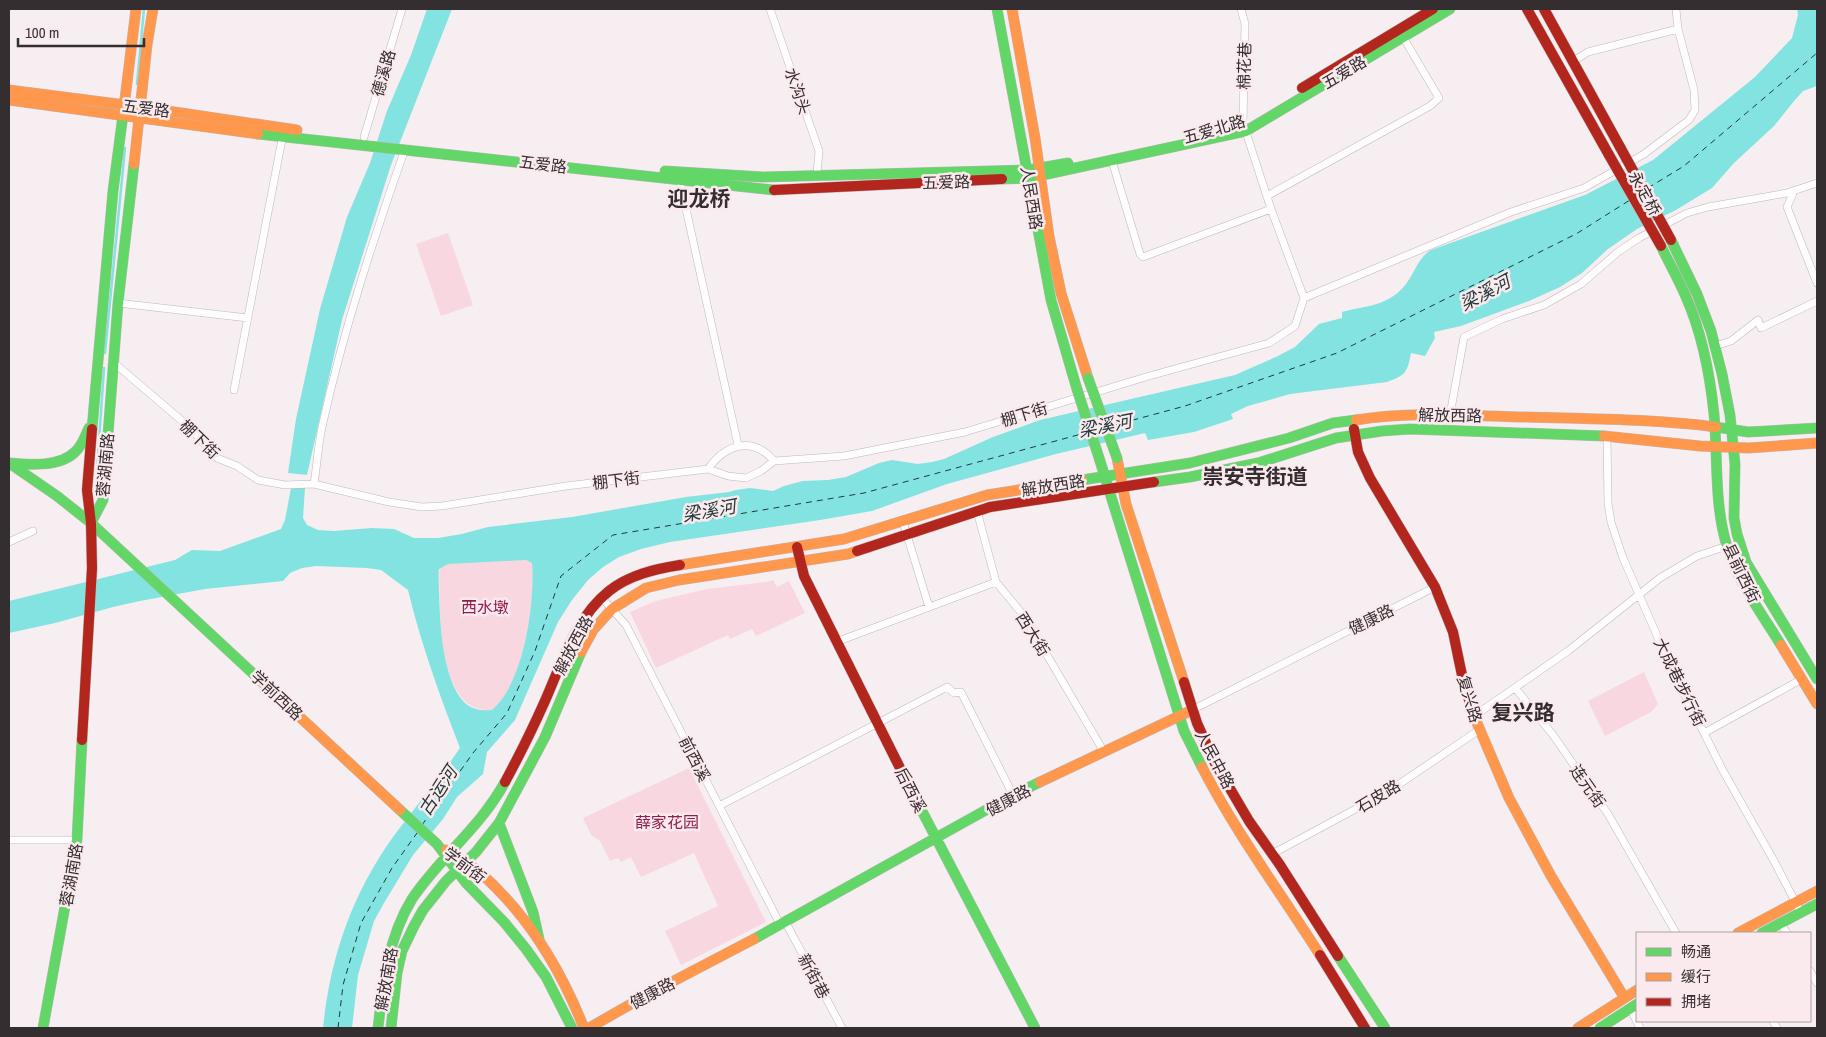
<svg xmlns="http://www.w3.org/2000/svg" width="1826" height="1037" viewBox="0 0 1826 1037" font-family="'Archivo Narrow','Noto Sans SC',sans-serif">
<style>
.green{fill:#f8d7e0}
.water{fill:#82e3e1;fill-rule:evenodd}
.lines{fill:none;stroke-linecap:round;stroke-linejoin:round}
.stream{stroke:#82e3e1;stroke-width:2.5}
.ferry{stroke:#223a39;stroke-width:1;stroke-dasharray:6 5;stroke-linecap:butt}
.street-casing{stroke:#beb8ba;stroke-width:8}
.fast-casing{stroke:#beb8ba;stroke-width:11}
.slow-casing{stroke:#beb8ba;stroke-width:11}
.jam-casing{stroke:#beb8ba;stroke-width:11}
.street{stroke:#fefcfd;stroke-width:7}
.fast{stroke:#63d668;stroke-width:10}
.slow{stroke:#ff974d;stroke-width:10}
.jam{stroke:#b3261e;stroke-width:10}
.fast-bridge-casing{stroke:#beb8ba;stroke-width:11;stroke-linecap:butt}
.jam-bridge-casing{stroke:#beb8ba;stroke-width:11;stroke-linecap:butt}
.fast-bridge{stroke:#63d668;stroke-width:10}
.jam-bridge{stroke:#b3261e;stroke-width:10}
.labels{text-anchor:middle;stroke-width:5;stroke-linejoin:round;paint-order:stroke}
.street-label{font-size:16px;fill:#352e30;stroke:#faeaee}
.park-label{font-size:16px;fill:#8f204d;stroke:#faeaee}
.water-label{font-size:18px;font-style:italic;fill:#223a39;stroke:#faeaee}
.district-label{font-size:21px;font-weight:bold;fill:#352e30;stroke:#faeaee}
</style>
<rect width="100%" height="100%" fill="#f6eef0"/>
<!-- green -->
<path class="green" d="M448,233L473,305L441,316L416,244Z
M526,560L532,563C535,603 524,682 493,710C435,715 441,610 439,572L441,566L448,563Z
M773,580L777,587L789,581L805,613L756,636L752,629L730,639L728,635L656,668L630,612L656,601L707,589L767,582Z
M1644,672L1658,704L1651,712L1605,736L1588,701Z
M689,768L766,922L681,965L665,931L718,906L694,853L641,877L631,857L621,862L618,858L610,861L600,841L591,835L583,818Z"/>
<!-- water -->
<path class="water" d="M427,9H452L391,165L342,320L307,475L288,473L296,419L320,309L347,217L370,163L387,111L411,55Z
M1797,9H1817V86L1803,91L1794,101L1774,126L1734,163L1712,188L1676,210L1637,229L1608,249L1582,273L1560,287L1529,301L1461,326L1434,332L1435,338L1425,356L1411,353C1407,373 1406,375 1387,382L1290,394L1248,406L1231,414L1233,419L1194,432L1148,440L1145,433L1056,454L947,484L872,511L820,520L670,542L641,549L619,557L603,567L588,580L572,600L558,622L515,720L487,752L483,774L457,797L443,819L413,855L384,903L374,921L358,975L352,1028H323C330,958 352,894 393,837C415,807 439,779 460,748C440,696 421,644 408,590L381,570L367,568L316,566L302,568L290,573L283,581L205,589L140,601L113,607L55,623L9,633V601L175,560L192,550L220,551L281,529L285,520L291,488H305L303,518L307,525L318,530L334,531L372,528L394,529L414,538H438L462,534L488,527L572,517L686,497L729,492L736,490L750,488L773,491L784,486L803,481L828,480L846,477L879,463L892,460L918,464L932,462L944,459L993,437L1040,420L1235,375L1278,356L1295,347L1319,324L1342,318V312C1367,305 1388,307 1406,284C1415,272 1418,258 1431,250L1585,195L1653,160L1755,77L1792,38L1798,15ZM526,560L532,563C535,603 524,683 492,710C482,711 472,710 464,702C442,679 440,622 439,592C439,584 438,576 439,569L448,564Z"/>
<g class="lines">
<!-- stream -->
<path class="stream" d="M137,84L144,9
M105,353L125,148
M96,485L104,368"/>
<!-- ferry -->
<path class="ferry" d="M1648,188L1684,166L1817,53
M1111,426L1185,406L1337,353L1576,234L1630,200
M1094,431L1102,428
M422,825L473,753L507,713L535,651L561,576L613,535L864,493L1085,433
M338,1028L343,985L361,923L392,868L417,833"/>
<defs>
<path id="street" d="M770,9L819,151L817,174
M1241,9L1245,24L1243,123L1271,209L1304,298
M1572,62L1588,52L1678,29
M364,137L402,9
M1112,161L1140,254L1143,257L1271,209
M679,177L738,445
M1794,191L1787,207L1817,283
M1267,196L1430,106L1439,98L1403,37
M118,303L248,318
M1715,346L1731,341L1758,320L1761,328L1817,301
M113,362L188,426L217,458L237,466L258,480L285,485L314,484L389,502L422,507L442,506L566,486L708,469L728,476L746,478L761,471L774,461L844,456L965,432L1149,376L1269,343L1295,326L1304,298L1511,212L1584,188L1644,154L1689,120L1695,110L1694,90L1678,29L1676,9
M234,390L283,134
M1450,415L1464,337L1502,319L1544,305L1581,284L1618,252L1639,238L1687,213L1708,207L1787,193L1817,183
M1607,436L1608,503L1611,522L1623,558L1669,663L1722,769L1774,861L1801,913
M708,469C725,445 752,435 774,461
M314,484C317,465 318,446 322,427C343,332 373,240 405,149
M977,511L996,582L1024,616L1104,752
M903,522L929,607
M9,542L33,531
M601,597L626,625L781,926
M836,642L996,582
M1516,689L1553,735L1608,814L1676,933
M1192,710L1435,587
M1474,716L1568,651L1660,578L1697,556L1727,546
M1704,733L1802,679
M719,806L947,687L954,693L961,692L1013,795
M9,840H77
M1272,854L1389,791L1479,730
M786,923L842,1028
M1780,923L1787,933
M1810,971L1817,983
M1630,1008L1640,1028
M1773,1021L1777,1028"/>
<path id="fast" d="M997,9L1051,300L1076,386
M258,134L774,190
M665,171L763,177L1028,170L1068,163
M1002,179L1029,178L1246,131L1450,9
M1671,240L1697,294L1711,331L1722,374L1730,415L1735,464L1734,518L1737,534L1746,562L1817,679
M1661,246C1669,263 1679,280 1686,297C1702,333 1710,375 1714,414C1718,457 1714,505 1727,546C1738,582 1762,614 1781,645
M1716,427L1748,432L1817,428
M92,429L113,191L124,107
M1100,461L1184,731L1202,767
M9,463L57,496L91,523L261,681
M10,463C30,465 60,467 75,452C82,446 85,436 89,428
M1082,480L1190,463L1289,438L1333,423L1356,420
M1154,482L1190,477L1258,463L1336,438L1382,431L1410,429L1604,436
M91,523L103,500L118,303L134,164
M911,790L1035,1028
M400,810L437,844L466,883L504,922L526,949L546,977L572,1028
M499,823L533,912L539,939
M1762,933L1817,904
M754,939L1013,795L1040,782
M1338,956L1385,1028
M43,1028L77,840L82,740
M378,1028C383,984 388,938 412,899C440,857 480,828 505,782
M391,1028L397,973L402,951L414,926L423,910L446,881L476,852L499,823L545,737L581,652
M1600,1028L1637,1004"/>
<path id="slow" d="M1012,9L1035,138L1049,236L1061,293L1088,378
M9,90L141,107L297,130
M9,100L258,134
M124,107L136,9
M134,164L147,45L153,9
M1356,420C1412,411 1470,416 1527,417C1590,419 1654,419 1716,427
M1604,436L1700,446L1749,448L1817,443
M1117,458L1126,504L1184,682
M680,565L844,539L987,495L1082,480
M1781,645L1817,704
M581,652L593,630L612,609L646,588L679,580L848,554L857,551
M261,681L400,810
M1474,716L1509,798L1551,876L1624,997
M1202,767C1236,833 1280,892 1320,955
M1040,782L1192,710
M446,850C456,857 468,863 478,871C526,912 561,970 584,1028
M1738,933L1817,891
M589,1028L645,996L754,939
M1578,1028L1637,990"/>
<path id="jam" d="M1527,9L1609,155
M1544,9L1620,147
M1302,88L1433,9
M774,190L1002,179
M1354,429L1358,452L1370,478L1435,587L1453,632L1463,680L1474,716
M797,547L804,576L911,790
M857,551L990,507L1154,482
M1184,682L1197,723L1215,763L1249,821L1280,865L1338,956
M82,740L92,568L91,523L87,490L92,429
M505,782C519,756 532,730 544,703C561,665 575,618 609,591C629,575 655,569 680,565
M1320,955L1365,1028"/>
</defs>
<!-- street casing -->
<use href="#street" class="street-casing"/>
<!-- fast casing -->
<use href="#fast" class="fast-casing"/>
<!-- slow casing -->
<use href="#slow" class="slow-casing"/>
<!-- jam casing -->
<use href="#jam" class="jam-casing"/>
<!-- street -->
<use href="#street" class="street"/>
<!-- fast -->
<use href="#fast" class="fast"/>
<!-- slow -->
<use href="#slow" class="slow"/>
<!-- jam -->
<use href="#jam" class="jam"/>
<defs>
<path id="fast-bridge" d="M1088,378L1117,458
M1076,386L1100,461"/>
<path id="jam-bridge" d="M1620,147L1671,240
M1609,155L1661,246"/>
</defs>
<!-- fast-bridge casing -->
<use href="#fast-bridge" class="fast-bridge-casing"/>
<!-- jam-bridge casing -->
<use href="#jam-bridge" class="jam-bridge-casing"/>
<!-- fast-bridge -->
<use href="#fast-bridge" class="fast-bridge"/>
<!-- jam-bridge -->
<use href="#jam-bridge" class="jam-bridge"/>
</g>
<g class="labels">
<!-- street labels -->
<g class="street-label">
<text transform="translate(1244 66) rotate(-89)" y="6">棉花巷</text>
<text transform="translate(1344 72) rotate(-31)" y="6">五爱路</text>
<text transform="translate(383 73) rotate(-74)" y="6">德溪路</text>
<text transform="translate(798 91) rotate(71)" y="6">水沟头</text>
<text transform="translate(146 108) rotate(7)" y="6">五爱路</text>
<text transform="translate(1214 129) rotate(-16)" y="6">五爱北路</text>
<text transform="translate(543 164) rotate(7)" y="6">五爱路</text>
<text transform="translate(946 182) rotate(-2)" y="6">五爱路</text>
<text transform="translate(1645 193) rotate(61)" y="6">永定桥</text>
<text transform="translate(1032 198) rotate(81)" y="6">人民西路</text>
<text transform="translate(1024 414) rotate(-17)" y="6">棚下街</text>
<text transform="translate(1450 415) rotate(1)" y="6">解放西路</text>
<text transform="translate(200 439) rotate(44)" y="6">棚下街</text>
<text transform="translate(105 465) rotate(-85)" y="6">蓉湖南路</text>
<text transform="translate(616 480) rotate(-7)" y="6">棚下街</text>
<text transform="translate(1053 485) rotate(-9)" y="6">解放西路</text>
<text transform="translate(1742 573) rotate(64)" y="6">县前西街</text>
<text transform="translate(1371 619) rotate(-26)" y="6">健康路</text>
<text transform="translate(1033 634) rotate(58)" y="6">西大街</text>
<text transform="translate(573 645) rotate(-62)" y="6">解放西路</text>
<text transform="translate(1680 682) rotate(64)" y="6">大成巷步行街</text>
<text transform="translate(277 695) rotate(43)" y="6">学前西路</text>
<text transform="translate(1470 699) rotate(73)" y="6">复兴路</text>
<text transform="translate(695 759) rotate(63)" y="6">前西溪</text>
<text transform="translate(1215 759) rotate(62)" y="6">人民中路</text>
<text transform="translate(1588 786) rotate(55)" y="6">连元街</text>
<text transform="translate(911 790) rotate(63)" y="6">后西溪</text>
<text transform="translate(1378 796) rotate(-31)" y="6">石皮路</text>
<text transform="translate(1008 800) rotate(-28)" y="6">健康路</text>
<text transform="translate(465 865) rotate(37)" y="6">学前街</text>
<text transform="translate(71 875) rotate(-80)" y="6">蓉湖南路</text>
<text transform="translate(814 976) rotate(62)" y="6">新街巷</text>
<text transform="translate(386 979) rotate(-80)" y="6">解放南路</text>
<text transform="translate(652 993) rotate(-28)" y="6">健康路</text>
</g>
<!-- park labels -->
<g class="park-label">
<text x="485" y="613">西水墩</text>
<text x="667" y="828">薛家花园</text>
</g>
<!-- water labels -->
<g class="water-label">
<text transform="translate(1485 293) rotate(-28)" y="6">梁溪河</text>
<text transform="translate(1105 426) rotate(-11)" y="6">梁溪河</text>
<text transform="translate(709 511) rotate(-10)" y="6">梁溪河</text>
<text transform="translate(438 791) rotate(-57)" y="6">古运河</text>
</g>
<!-- district labels -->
<g class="district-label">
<text x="699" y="206">迎龙桥</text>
<text x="1255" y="484">崇安寺街道</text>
<text x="1523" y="720">复兴路</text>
</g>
</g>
<!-- border -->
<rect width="1826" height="1037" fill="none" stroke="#352e30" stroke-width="20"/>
<!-- legend -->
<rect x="1636" y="932" width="175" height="90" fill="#faeaee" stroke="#ab9fa2"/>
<rect x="1646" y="948" width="25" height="8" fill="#63d668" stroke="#ab9fa2"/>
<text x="1681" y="957" font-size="15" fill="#352e30">畅通</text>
<rect x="1646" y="973" width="25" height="8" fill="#ff974d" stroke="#ab9fa2"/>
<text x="1681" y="982" font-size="15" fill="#352e30">缓行</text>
<rect x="1646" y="998" width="25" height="8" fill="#b3261e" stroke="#ab9fa2"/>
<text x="1681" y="1007" font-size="15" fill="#352e30">拥堵</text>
<!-- scale -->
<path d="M18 38v8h126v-8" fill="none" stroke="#352e30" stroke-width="2.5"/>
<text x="25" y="38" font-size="15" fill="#352e30" stroke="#faeaee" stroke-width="4" paint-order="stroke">100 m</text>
</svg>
